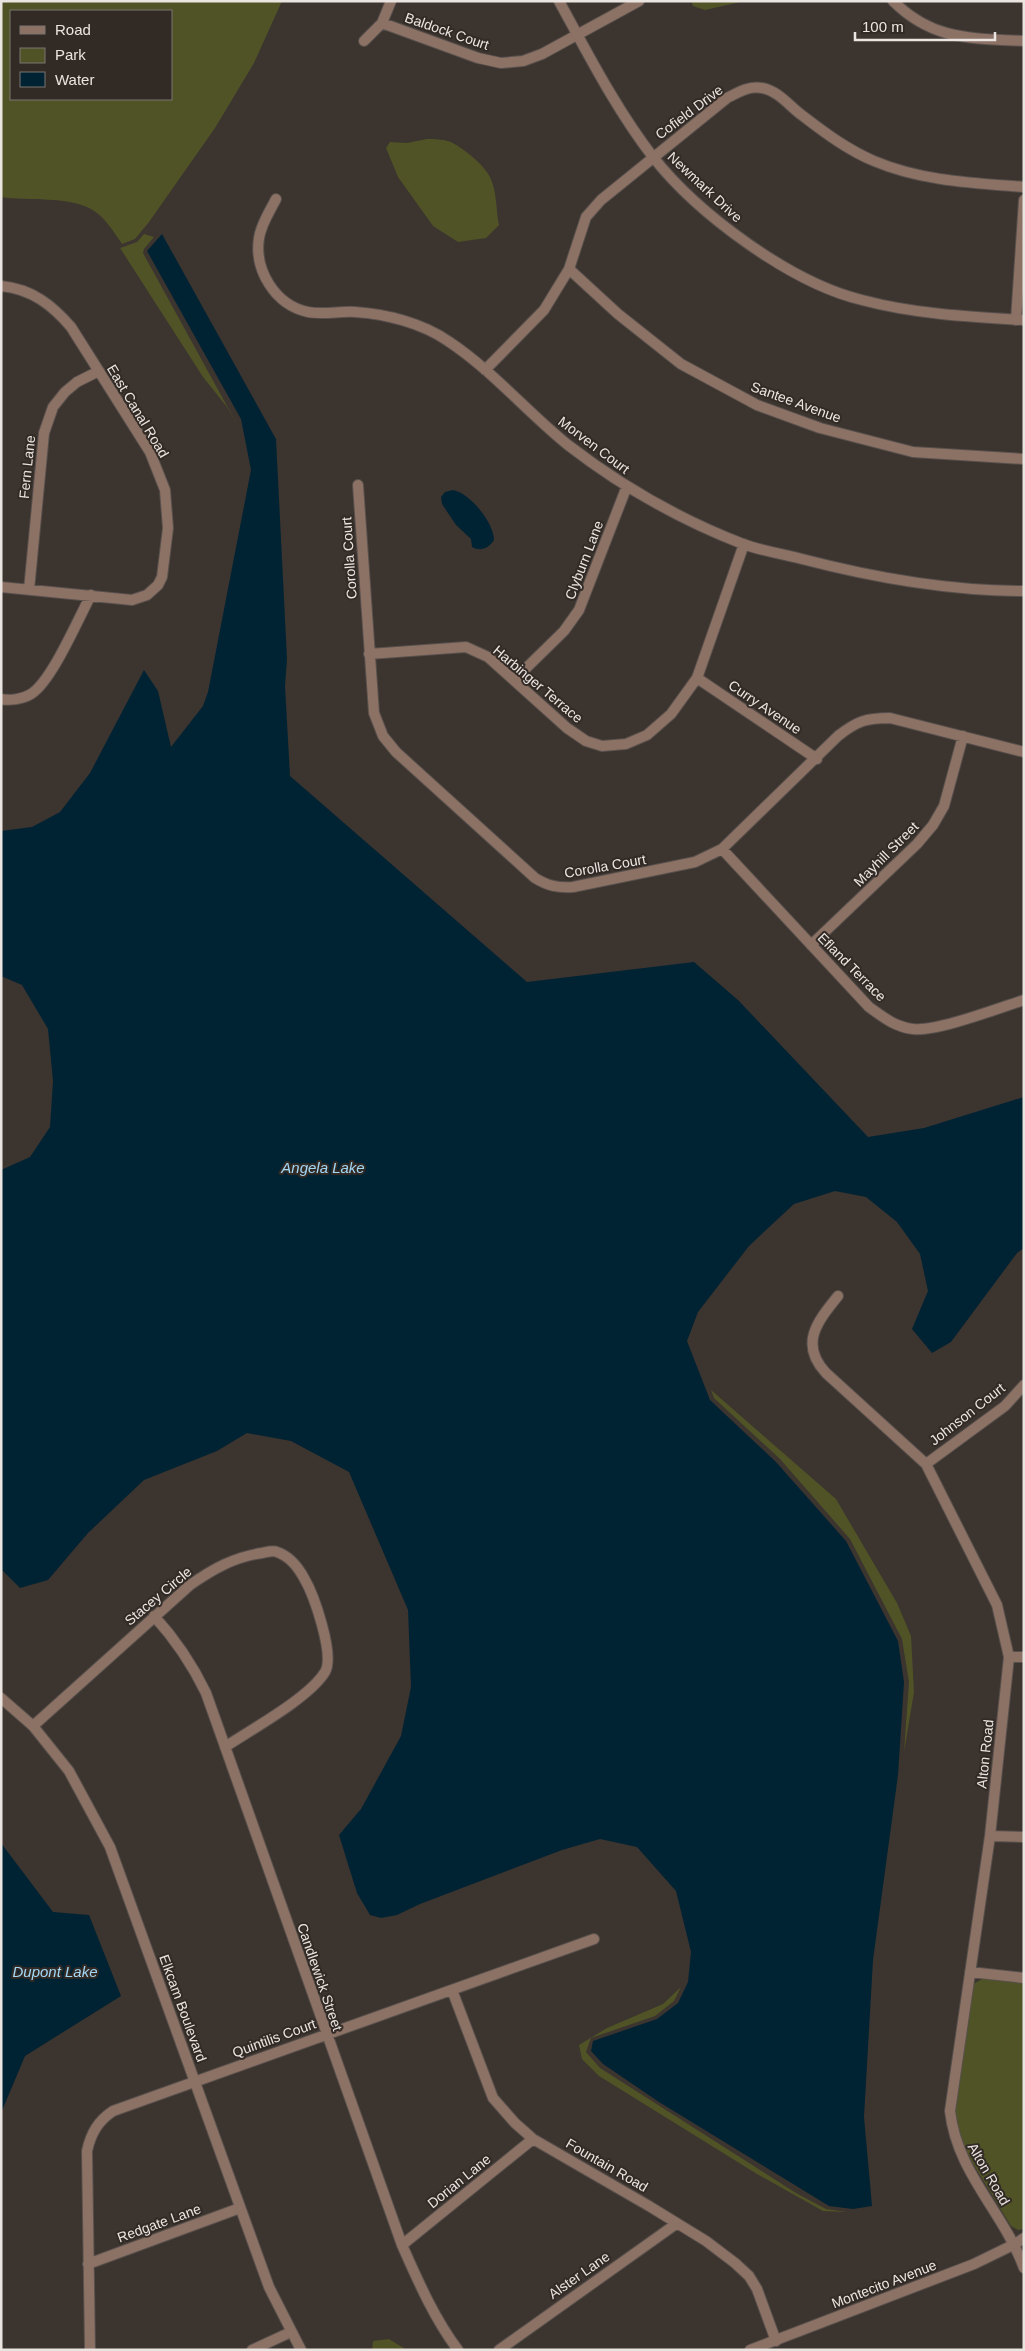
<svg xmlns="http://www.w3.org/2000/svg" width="1025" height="2351" viewBox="0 0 1025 2351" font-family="Helvetica,sans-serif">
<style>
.green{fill:#4f5326;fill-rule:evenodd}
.water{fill:#002334}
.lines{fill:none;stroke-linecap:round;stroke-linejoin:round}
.minor-casing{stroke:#58504c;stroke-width:12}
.tertiary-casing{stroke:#58504c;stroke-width:12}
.minor{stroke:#8c7165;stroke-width:10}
.tertiary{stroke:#8c7165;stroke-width:10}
.labels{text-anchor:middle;stroke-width:4;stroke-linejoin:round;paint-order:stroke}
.street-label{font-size:14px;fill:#ebe5e2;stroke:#322a25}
.water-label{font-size:15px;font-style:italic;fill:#a2d7f6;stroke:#322a25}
</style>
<rect width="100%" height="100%" fill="#3c342f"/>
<!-- green -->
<path class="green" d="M1,1H282L254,63L215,128L149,222L135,239L122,244C114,232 104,216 91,209C68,196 28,201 1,197ZM171,11V99H11V11Z
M691,1H745L705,10L693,6Z
M427,139C435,139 443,139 451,142C464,149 488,167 492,182C497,195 496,211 499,225L486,238L458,242L433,226L398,177L386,148L390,142L407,143Z
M144,234L154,237L144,249L143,253L238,426L227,407L203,377L120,248L137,242Z
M711,1390L836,1499L897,1603L911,1636L914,1692L904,1752L909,1682L902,1639L850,1539L780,1459L714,1398Z
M984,1978L1024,1983V2229L1018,2230L1011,2226L967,2154L954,2120L972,1990L975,1983Z
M681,1987L674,2001L655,2016L591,2038L586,2052L600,2068L796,2193L826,2209L847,2212L823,2211L757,2174L599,2076L582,2059L579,2045L607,2028L663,2004Z
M389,2339L407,2350H372L373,2341Z"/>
<!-- water -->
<path class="water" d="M162,234L276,439L287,659L285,686L290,776L527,982L694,962L738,1000L868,1137L924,1128L1024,1097V1248L1017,1253L951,1342L932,1353L912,1329L928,1291L920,1254L897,1222L866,1197L835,1191L794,1204L749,1246L698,1312L687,1341L710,1400L776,1462L846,1541L898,1641L904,1682L898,1775L873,1960L864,2117L872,2206L853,2209L829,2206L659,2102L603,2064L591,2051L593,2041L657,2019L678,2003L688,1982L691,1952L676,1891L637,1847L600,1839L562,1850L420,1904L397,1915L381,1918L370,1915L357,1893L339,1835L361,1809L401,1736L411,1687L408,1610L349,1472L291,1441L247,1433L217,1451L144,1480L88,1533L48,1580L20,1588L1,1569V1170L30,1157L50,1127L53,1081L48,1029L22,985L1,976V831L32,827L60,812L90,773L144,670L158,691L171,747L203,706L208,692L251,470L241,419L147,251Z
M453,490C470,493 494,523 494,540C489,548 481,552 472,547L471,539L456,525L442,504L441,497L445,492Z
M1,1843L53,1912L89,1915L121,1996L25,2056L1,2113Z"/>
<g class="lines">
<defs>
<path id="minor" d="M893,1C933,41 972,38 1024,41
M382,23L478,58L501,63L523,61L542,54L639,1
M364,41L382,23L391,1
M276,199C270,211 261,224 259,238C254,270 275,305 308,312C323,315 340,311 355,312C386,314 422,323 448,341C492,370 527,412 568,445C621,486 681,520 743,544C762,551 783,554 802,559C875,578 948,591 1024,591
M569,269L618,314L681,364L757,405L820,428L913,452L1024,459
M1,286C32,289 52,305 71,327L150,452L165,490L168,528L162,577L158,585L147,595L132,600L1,587
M1016,320L1024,200
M485,370L544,310L569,269L586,217L601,200L727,98C739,92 748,86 762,88C779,91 790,107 803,116C825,133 848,150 874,161C921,181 973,183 1024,187
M358,485L374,713L383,736L396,752L535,878C548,886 558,888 573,887L695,862L722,849L838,736C857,721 866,718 890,718L1024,752
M29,590L44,433L53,407L65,392L77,382L99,371
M369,654L466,647L488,657L567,728L586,741L602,746L626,744L647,735L671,714L697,678L744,544
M697,678L817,759
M514,680L564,631L579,610L627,486
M1,699C10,701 23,699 31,694C52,681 78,619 91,595
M722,849L869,1007C883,1017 895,1027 913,1029C936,1032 999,1008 1024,1000
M811,945L917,844L933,825L944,806L963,736
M838,1296C817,1322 799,1344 826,1373L926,1464L997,1605L1009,1657L990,1836L950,2111C957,2173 1003,2211 1024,2268
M926,1464L1005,1406L1024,1385
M154,1616C176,1640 192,1664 206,1693L402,2245C418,2281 434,2318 458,2350
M1009,1657H1024
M33,1726L190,1585C213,1569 234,1557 262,1553C267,1552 273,1550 277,1552C289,1556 298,1567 304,1578C314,1595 335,1655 325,1672C309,1698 252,1729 225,1747
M990,1836L1024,1837
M970,1972L1024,1978
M452,1990L493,2098L515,2123L533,2139L649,2206L706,2241L735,2263L749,2276L757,2289L776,2341
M402,2245L533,2139
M88,2264L240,2208
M90,2350L87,2151C91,2133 98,2121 113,2111L594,1939
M252,2350L291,2332
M499,2350L676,2224"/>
<path id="tertiary" d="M559,1C588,54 616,109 653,157C698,214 791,283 862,300C914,314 970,317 1024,320
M1,1698L33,1726L69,1771L110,1847L269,2287L301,2350
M750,2350L974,2264L1015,2244L1024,2238"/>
</defs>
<!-- minor casing -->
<use href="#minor" class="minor-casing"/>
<!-- tertiary casing -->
<use href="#tertiary" class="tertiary-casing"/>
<!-- minor -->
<use href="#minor" class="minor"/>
<!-- tertiary -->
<use href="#tertiary" class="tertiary"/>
</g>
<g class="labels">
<!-- street labels -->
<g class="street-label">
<text transform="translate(447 31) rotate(19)" y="5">Baldock Court</text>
<text transform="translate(689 112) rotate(-37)" y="5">Cofield Drive</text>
<text transform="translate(705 187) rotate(43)" y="5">Newmark Drive</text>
<text transform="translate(796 402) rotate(20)" y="5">Santee Avenue</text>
<text transform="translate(138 411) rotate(59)" y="5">East Canal Road</text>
<text transform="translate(594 445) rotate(37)" y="5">Morven Court</text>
<text transform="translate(27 467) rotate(-84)" y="5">Fern Lane</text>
<text transform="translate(349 558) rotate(-94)" y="5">Corolla Court</text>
<text transform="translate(584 560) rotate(-69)" y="5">Clyburn Lane</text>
<text transform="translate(538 684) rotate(40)" y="5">Harbinger Terrace</text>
<text transform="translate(765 707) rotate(34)" y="5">Curry Avenue</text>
<text transform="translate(886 854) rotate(-45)" y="5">Mayhill Street</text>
<text transform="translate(605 866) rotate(-10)" y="5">Corolla Court</text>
<text transform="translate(852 967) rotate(45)" y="5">Efland Terrace</text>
<text transform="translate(967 1414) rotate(-38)" y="5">Johnson Court</text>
<text transform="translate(158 1596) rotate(-40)" y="5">Stacey Circle</text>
<text transform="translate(985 1754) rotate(-84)" y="5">Alton Road</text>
<text transform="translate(320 1977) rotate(71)" y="5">Candlewick Street</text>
<text transform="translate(183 2008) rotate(70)" y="5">Elkcam Boulevard</text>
<text transform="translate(274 2038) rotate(-20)" y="5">Quintilis Court</text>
<text transform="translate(607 2165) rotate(30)" y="5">Fountain Road</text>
<text transform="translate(989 2174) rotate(60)" y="5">Alton Road</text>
<text transform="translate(459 2181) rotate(-39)" y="5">Dorian Lane</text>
<text transform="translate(159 2223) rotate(-20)" y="5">Redgate Lane</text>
<text transform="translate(579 2275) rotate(-35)" y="5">Alster Lane</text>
<text transform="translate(884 2284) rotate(-21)" y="5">Montecito Avenue</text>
</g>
<!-- water labels -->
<g class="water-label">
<text x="323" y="1173">Angela Lake</text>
<text x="55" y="1977">Dupont Lake</text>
</g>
</g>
<!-- border -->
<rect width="1025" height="2351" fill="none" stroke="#ebe5e2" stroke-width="5"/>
<!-- legend -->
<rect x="10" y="10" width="162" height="90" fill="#322a25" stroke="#7c7571"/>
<rect x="20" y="26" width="25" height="8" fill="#8c7165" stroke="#7c7571"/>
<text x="55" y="35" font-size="15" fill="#ebe5e2">Road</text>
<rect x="20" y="48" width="25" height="15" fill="#4f5326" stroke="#7c7571"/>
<text x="55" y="60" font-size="15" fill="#ebe5e2">Park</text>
<rect x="20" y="72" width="25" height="15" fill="#002334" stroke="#7c7571"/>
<text x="55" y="85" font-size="15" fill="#ebe5e2">Water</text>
<!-- scale -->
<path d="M855 32v8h140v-8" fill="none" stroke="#ebe5e2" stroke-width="2.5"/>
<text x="862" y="32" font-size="15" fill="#ebe5e2" stroke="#322a25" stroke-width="4" paint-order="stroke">100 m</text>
</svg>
